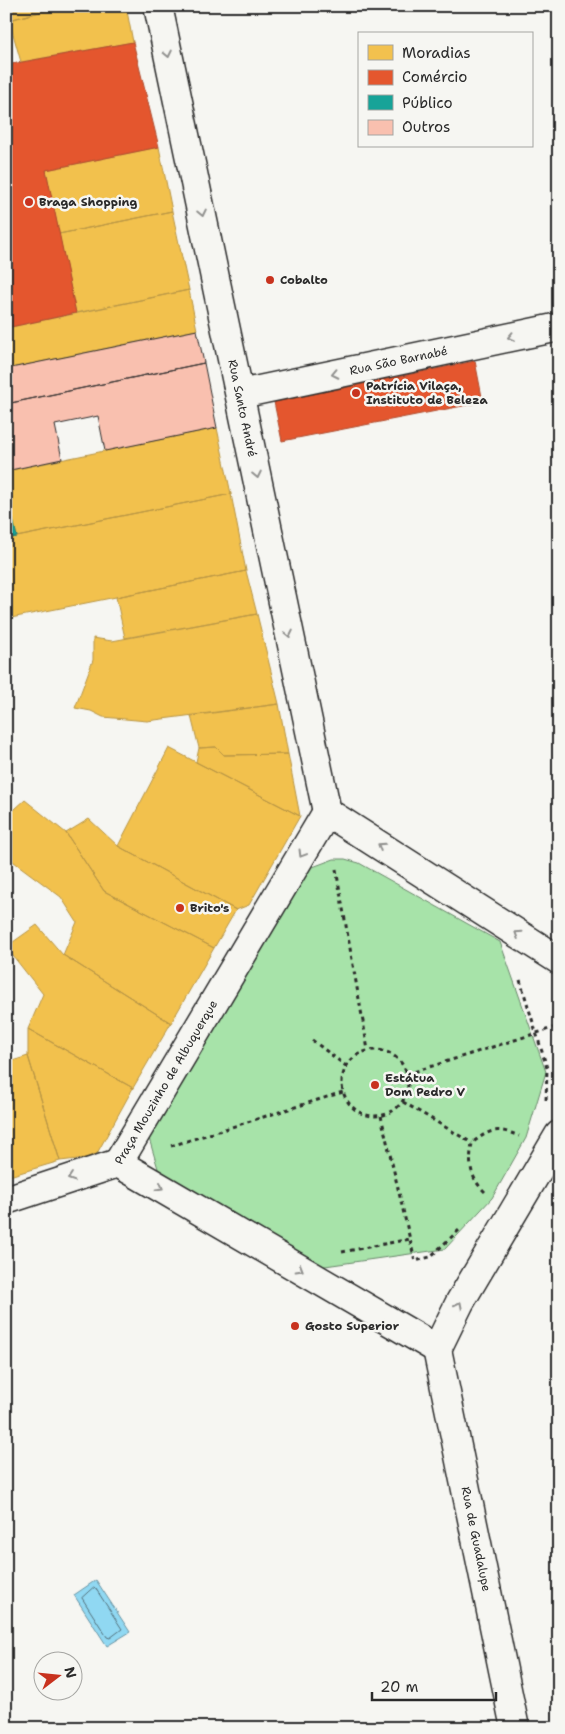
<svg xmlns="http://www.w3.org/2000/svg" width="565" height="1734" viewBox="0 0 565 1734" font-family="'Shantell Sans',sans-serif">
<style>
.green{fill:#a7e3a9;stroke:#69876a}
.water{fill:#90d8f2;stroke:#6893a2}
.homes{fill:#f2c14e;stroke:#b69444}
.shops{fill:#e4572e;stroke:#ac4a2d}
.public{fill:#17a398;stroke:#1d7f77}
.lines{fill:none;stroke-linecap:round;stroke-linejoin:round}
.shore{stroke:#53707b;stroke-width:1}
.building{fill:#f9c0af;stroke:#2b2b2b}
.minor-casing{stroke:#2b2b2b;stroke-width:31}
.path{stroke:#2b2b2b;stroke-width:3;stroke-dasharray:4 4;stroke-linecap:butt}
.minor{stroke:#f6f6f2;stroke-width:28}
.oneway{stroke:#90908e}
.poi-dot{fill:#c8321e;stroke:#f6f6f2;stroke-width:2}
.labels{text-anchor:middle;stroke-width:5;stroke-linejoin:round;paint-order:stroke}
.poi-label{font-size:12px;font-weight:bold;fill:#2b2b2b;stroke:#f6f6f2;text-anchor:start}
.street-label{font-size:12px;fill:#2b2b2b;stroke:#f6f6f2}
</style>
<rect width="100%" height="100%" fill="#f6f6f2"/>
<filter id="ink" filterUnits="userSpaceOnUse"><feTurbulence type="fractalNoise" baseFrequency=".02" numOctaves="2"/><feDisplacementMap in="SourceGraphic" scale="10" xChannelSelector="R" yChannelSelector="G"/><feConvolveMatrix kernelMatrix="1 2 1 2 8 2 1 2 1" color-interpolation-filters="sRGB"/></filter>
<g filter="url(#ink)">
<!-- green -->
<path class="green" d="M334,859H345L359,863L500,942L546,1072L526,1138L492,1198L445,1249L318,1267L159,1172L148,1135L300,878L310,868Z"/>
<!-- water -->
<path class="water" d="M96,1580L130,1632L107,1646L74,1595Z"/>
<!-- homes -->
<path class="homes" d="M6,6H63L9,20H6Z
M63,6H126L133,42L21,62L9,20Z
M159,147L172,211L59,234L46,170Z
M172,211L189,290L76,313L59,234Z
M189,290L197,330L6,369V328Z
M217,428L231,494L17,537L6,489V471Z
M231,494L246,571L6,619V539Z
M246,571L257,614L125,638L116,597Z
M257,614L279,704L147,721L103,717L91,711L75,708L93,660V638L112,641Z
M279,704L288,754L224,755L216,747L199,748L191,716Z
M216,747L224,755L288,754L300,816L196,762L199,748Z
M169,748L300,816L249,905L236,910L118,846Z
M25,800L66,833L104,891L214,948L171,1023L63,955L77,922L61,897L6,856V817Z
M89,819L118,846L236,910L214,948L104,891L66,833Z
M37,925L63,955L171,1023L133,1088L28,1029L43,994L6,947Z
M28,1029L133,1088L95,1157L60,1161L28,1056Z
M28,1056L60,1161L6,1177V1063Z"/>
<!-- shops -->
<path class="shops" d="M133,42L159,147L46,170L76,313L6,328V65Z
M475,361L483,402L282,441L274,402Z"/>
<!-- public -->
<path class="public" d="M6,489L17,537L6,539Z"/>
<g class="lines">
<!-- shore -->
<path class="shore" d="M93,1588L96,1589L122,1629L110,1638L107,1637L82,1598Z"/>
</g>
<!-- building -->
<path class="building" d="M197,330L204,363L6,404V369Z
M204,363L217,428L105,451L98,416L55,425L62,459L6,471V404Z"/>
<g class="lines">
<defs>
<g id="minor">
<path id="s1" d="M158,6L327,812"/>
<path id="s2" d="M240,394L559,327"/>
<path d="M327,812L559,960"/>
<path id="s3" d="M118,1163L327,812"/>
<path d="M118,1163L437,1349"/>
<path d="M6,1200L118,1163"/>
<path id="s4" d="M437,1349L515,1728"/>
<path d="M437,1349L460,1302L559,1135"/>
</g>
</defs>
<!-- minor casing -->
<use href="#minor" class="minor-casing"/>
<!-- path -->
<path class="path" d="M336,869L368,1050
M520,980L547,1068L546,1102
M312,1040L346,1066
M342 1083a33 33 0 1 1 66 0a33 33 0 1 1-66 0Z
M407,1074L559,1026
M403,1102L472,1143
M381,1116L415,1261L430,1257L459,1230
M171,1146L343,1092
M485,1192C469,1177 469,1163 472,1143C490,1129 497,1127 519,1136
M342,1252L410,1239"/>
<!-- minor -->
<use href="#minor" class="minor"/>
</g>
<!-- one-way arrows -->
<defs><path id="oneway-chevron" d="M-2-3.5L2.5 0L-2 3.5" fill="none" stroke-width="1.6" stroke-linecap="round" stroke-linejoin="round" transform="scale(1.25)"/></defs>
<g class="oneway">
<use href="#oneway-chevron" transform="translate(168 54) rotate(78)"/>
<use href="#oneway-chevron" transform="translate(202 213) rotate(78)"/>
<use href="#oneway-chevron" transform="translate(511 337) rotate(168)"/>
<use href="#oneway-chevron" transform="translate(335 374) rotate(168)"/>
<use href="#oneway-chevron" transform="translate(257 475) rotate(78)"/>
<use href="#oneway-chevron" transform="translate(289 634) rotate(78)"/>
<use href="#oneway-chevron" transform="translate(381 846) rotate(-147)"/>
<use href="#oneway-chevron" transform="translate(302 854) rotate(121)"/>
<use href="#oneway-chevron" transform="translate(518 934) rotate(-147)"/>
<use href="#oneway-chevron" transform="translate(71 1178) rotate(161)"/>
<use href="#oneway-chevron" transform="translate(160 1187) rotate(30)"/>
<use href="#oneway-chevron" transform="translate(300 1269) rotate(30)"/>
<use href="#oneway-chevron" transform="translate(459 1305) rotate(-63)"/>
</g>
</g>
<!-- markers -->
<g class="poi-dot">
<circle cx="29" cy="202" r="5"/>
<circle cx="270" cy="280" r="5"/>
<circle cx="356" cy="393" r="5"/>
<circle cx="180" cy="908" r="5"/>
<circle cx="375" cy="1085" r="5"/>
<circle cx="295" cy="1326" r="5"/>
</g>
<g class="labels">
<!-- poi labels -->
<g class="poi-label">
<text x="39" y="206">Braga Shopping</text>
<text x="280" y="284">Cobalto</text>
<text x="366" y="390">Patrícia Vilaça,<tspan x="366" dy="14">Instituto de Beleza</tspan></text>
<text x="190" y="912">Brito's</text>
<text x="385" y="1082">Estátua<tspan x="385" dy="14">Dom Pedro V</tspan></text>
<text x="305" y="1330">Gosto Superior</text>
</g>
<!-- street labels -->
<g class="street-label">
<text dy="4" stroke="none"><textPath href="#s2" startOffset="162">Rua São Barnabé</textPath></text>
<text dy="4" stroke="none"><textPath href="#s1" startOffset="411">Rua Santo André</textPath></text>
<text dy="4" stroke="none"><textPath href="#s3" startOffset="94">Praça Mouzinho de Albuquerque</textPath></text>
<text dy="4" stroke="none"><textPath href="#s4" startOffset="194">Rua de Guadalupe</textPath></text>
</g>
</g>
<!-- margin -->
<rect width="565" height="1734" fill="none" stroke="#f6f6f2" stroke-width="25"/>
<rect x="12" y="12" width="540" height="1709" fill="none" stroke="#2b2b2b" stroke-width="2" filter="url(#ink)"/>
<!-- legend -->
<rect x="358" y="32" width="175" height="115" fill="#f6f6f2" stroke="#a5a5a2"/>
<rect x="368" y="45" width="25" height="15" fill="#f2c14e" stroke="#a5a5a2"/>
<text x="402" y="58" font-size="15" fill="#2b2b2b">Moradias</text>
<rect x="368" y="70" width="25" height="15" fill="#e4572e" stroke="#a5a5a2"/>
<text x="402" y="82" font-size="15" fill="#2b2b2b">Comércio</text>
<rect x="368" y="95" width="25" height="15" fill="#17a398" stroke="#a5a5a2"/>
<text x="402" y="108" font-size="15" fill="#2b2b2b">Público</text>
<rect x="368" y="120" width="25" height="15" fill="#f9c0af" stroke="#a5a5a2"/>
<text x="402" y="132" font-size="15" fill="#2b2b2b">Outros</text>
<!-- north arrow -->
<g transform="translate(58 1676) rotate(74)"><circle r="24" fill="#f6f6f2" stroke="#a5a5a2"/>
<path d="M0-4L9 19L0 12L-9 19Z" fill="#c8321e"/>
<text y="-8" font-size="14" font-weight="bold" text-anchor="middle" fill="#2b2b2b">N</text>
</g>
<!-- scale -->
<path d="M372 1692v8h124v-8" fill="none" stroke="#2b2b2b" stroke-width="2.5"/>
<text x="380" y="1692" font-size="15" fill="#2b2b2b" stroke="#f6f6f2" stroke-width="4" paint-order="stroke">20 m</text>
</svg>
